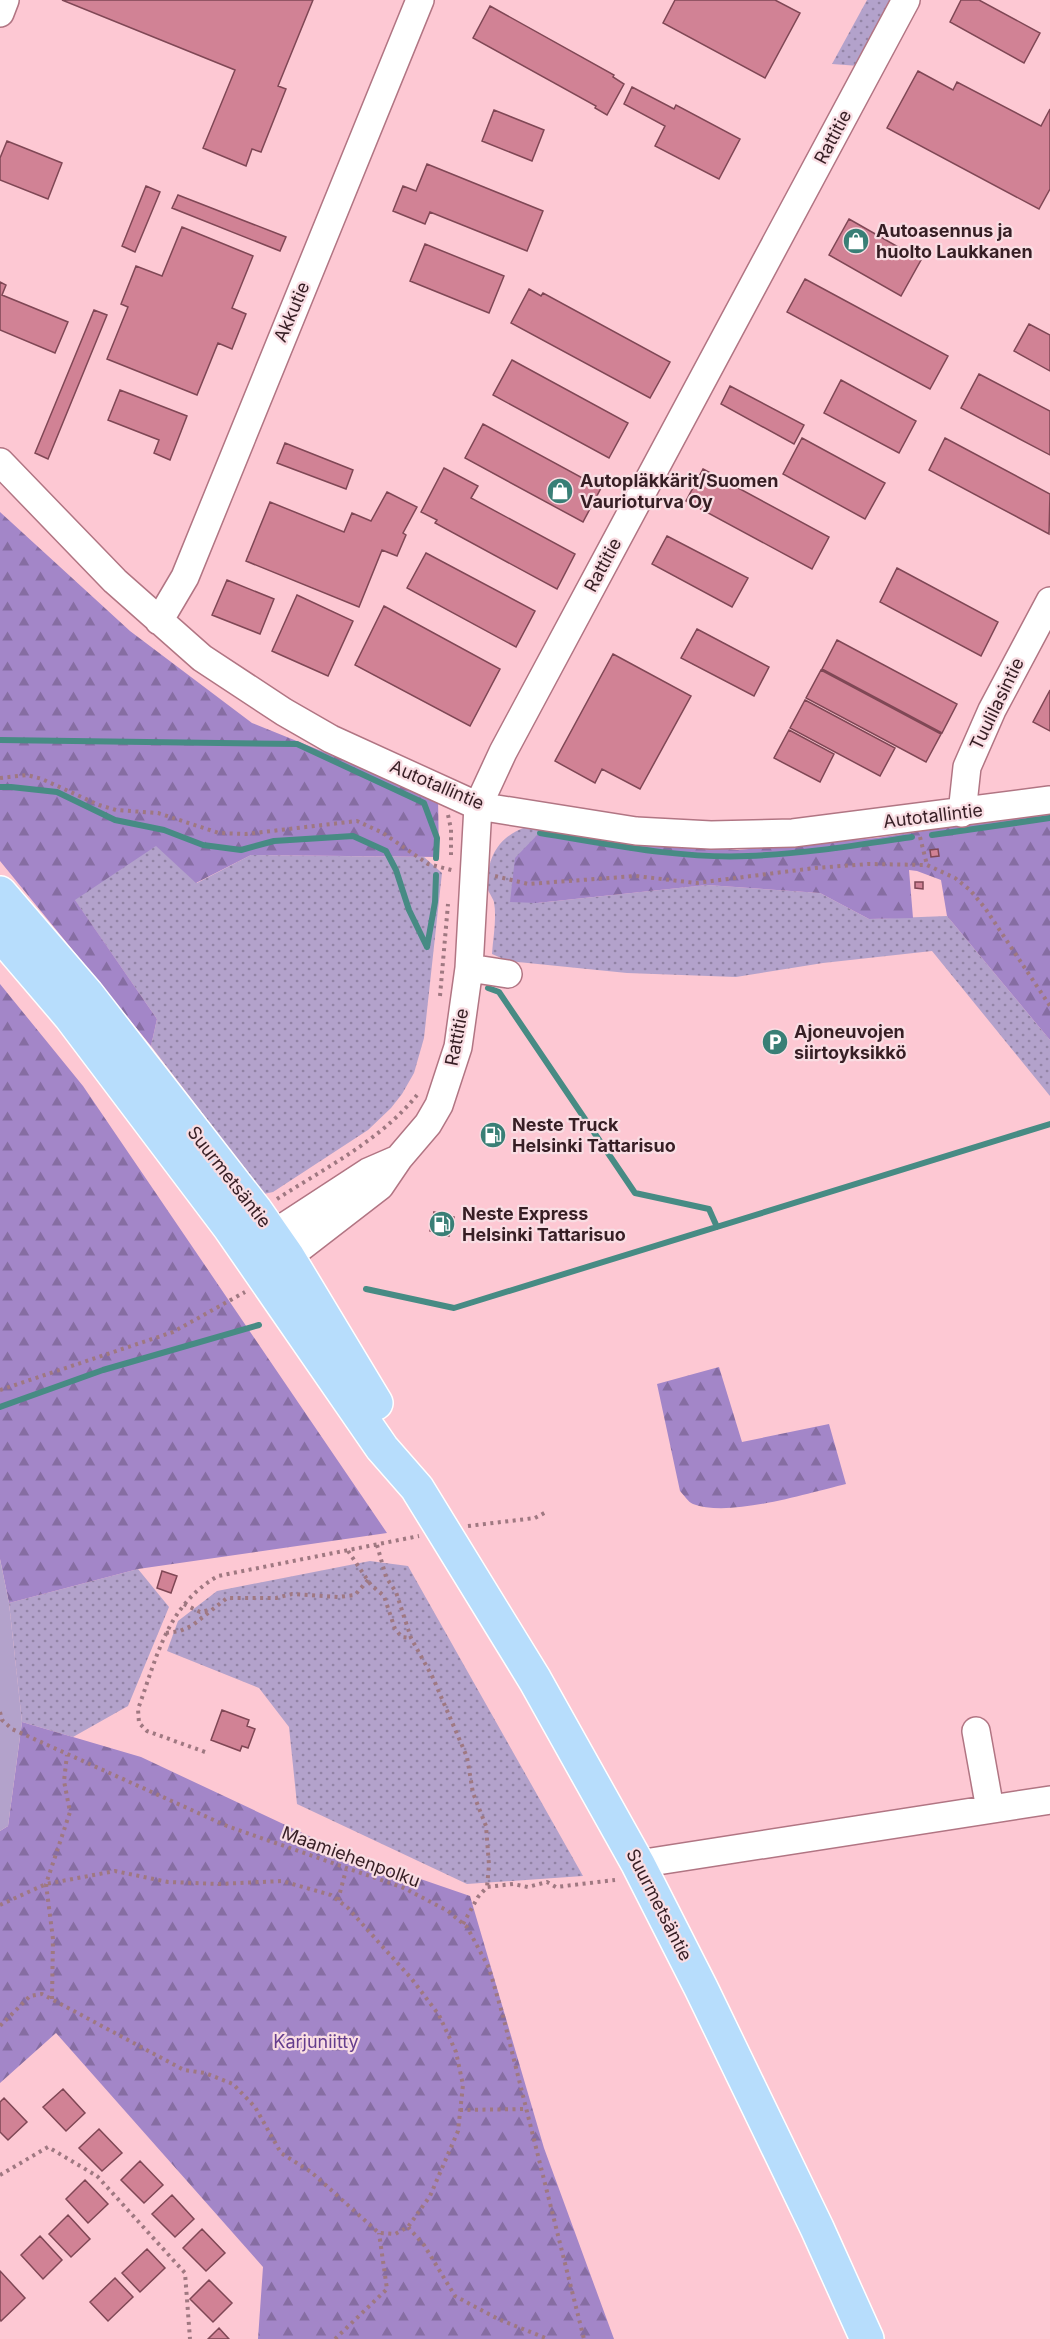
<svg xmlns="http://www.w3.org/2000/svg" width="1050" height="2339" viewBox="0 0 1050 2339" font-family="Inter,sans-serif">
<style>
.grass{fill:url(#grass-dots)}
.forest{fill:url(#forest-firs)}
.pitch{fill:#b3a2cb}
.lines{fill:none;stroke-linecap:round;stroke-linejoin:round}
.stream{stroke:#478b84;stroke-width:6}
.building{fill:#d18295;stroke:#7f4755;stroke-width:1.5}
.minor-casing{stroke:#b17583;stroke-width:30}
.major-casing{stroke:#fff;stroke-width:36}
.path{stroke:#9f7881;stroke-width:4;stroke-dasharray:3 4.5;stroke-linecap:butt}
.minor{stroke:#fff;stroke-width:27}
.major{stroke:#b7ddfc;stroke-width:33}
.labels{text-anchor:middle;stroke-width:4.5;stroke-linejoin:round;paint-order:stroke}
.street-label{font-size:18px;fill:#361e24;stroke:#f9dde3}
.poi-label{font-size:18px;font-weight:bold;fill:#361e24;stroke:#f9dde3;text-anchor:start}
.park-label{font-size:18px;fill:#643d8d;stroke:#f9dde3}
</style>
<defs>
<pattern id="grass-dots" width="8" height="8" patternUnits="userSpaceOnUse" patternTransform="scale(1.5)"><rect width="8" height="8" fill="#b3a2cb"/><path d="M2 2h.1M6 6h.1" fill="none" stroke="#9283a5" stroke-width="1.8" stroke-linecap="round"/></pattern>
<pattern id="forest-firs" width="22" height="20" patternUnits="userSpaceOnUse" patternTransform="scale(1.5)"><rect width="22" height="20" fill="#a386c8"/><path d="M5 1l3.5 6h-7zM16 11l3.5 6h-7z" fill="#866da2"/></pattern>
</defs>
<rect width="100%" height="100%" fill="#fdc8d3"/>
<!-- grass -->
<path class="grass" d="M867,0H894L859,66L832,64Z
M526,827L543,829L537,903L707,885L820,893L869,919L947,916L1050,1040V1096L932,951L823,963L736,977L627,973L508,961L492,954C493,938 497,919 494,902C492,896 487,891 487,885C488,855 499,837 526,827Z
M156,845L197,883L251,855L424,857L442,873L424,1038L414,1073L402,1094L391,1108L368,1130L273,1192L264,1194L151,1046L157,1019L74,899Z
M370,1561L408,1566L583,1876L467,1884L297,1804L289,1727L259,1688L167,1651L178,1621L217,1591Z
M138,1569L169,1607L128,1706L73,1737L22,1722L9,1603Z"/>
<!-- forest -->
<path class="forest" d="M0,512L130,631L252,723L438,798L439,857L251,855L196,883L156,846L75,900L157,1019L151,1046L0,861Z
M1050,812V1040L947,916L941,880L917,871L909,870L913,918L869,919L820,893L707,885L537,903L510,902L515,858L543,829L737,850L876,838Z
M0,984L83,1086L387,1533L138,1569L9,1603L0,1559Z
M719,1367L742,1442L829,1424L846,1484C808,1493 730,1518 693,1504C688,1502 684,1495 680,1491L657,1384Z
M22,1722L141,1757L345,1853L470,1896L544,2148L614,2339H258L263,2267L56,2033L0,2083V1831L8,1826Z"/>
<!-- pitch -->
<path class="pitch" d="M0,1559L9,1603L22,1722L8,1826L0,1831Z"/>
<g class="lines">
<!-- stream -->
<path class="stream" d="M0,740L297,744L424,803L437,838L436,858
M0,787H11L57,792L115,820L164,830L203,845L241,850L274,841L353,836L386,851L396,870L409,910L427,947
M540,833C609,844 678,859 748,856C803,854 858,845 912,837
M932,835L1050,818
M427,947L435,902L436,875
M488,988L499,992L635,1193L709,1209L717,1227
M366,1289L454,1308L1050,1124
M0,1407L103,1370L259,1325"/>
</g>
<!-- building -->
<path class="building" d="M62,0H313L278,86L286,89L261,152L252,149L246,166L203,148L235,70Z
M675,0H775L800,13L765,78L663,23Z
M961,0H979L1040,33L1024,63L950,22Z
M490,6L614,75L613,77L624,84L607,115L595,108L596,106L473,38Z
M918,71L953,90L957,82L1041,126L1050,109V189L1039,209L887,128Z
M632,87L674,109L676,105L740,139L719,179L655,146L665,126L624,104Z
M494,110L544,130L532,161L482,141Z
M7,141L62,163L48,199L0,180V158Z
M427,164L543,211L527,251L430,212L425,224L393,211L403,186L416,191Z
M146,186L160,192L135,252L122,246Z
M178,195L286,237L280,251L172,208Z
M849,219L921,260L901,296L829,255Z
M182,227L253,256L232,308L246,314L232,349L218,343L197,395L107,359L128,307L121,304L136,266L162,276Z
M425,244L504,276L489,313L410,281Z
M805,279L948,356L930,389L787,312Z
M0,282L6,285L2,295L68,322L55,353L0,330Z
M529,289L541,296L543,293L670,362L650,398L511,323Z
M94,310L107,315L48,459L35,453Z
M1029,324L1050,335V371L1014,351Z
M512,360L628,423L609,458L493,395Z
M979,374L1050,411V455L961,408Z
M841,380L916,421L899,453L824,413Z
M730,386L804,425L794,444L721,404Z
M120,390L187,416L170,460L154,453L159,440L108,420Z
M483,424L601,488L583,522L465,458Z
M802,438L885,483L865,519L783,474Z
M945,438L1050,494L1049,534L929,470Z
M285,443L353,470L346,489L277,463Z
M444,468L478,486L471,498L575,554L557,589L435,523L437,520L421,512Z
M703,469L829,537L812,569L686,501Z
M387,492L417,507L403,533L406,535L397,556L382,550L359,607L246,561L270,502L344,532L352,513L371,521Z
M667,536L748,578L732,607L652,564Z
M426,553L535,611L516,647L407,588Z
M897,568L998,622L981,656L880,602Z
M227,580L274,599L260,634L212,615Z
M297,595L353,621L328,676L272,651Z
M384,606L500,669L470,726L355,665Z
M697,629L769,667L754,696L681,658Z
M837,640L957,704L942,733L822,669Z
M613,654L691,696L640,789L602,769L595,783L555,761Z
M821,670L941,734L926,762L806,698Z
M1050,690V731L1033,722Z
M805,700L895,748L880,776L790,728Z
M789,730L834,754L820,782L774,758Z
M938,849L939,856L931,857L930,850Z
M915,882H923V889L915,888Z
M434,1212L454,1217L449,1236L430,1231Z
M162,1571L177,1576L171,1593L157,1588Z
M222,1710L249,1720L247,1726L255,1729L248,1748L242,1746L240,1751L211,1740Z
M63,2089L85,2113L66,2131L43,2107Z
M4,2098L27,2122L8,2140L0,2132V2102Z
M99,2129L122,2153L102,2171L79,2148Z
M140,2161L163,2185L144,2203L121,2180Z
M85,2180L108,2204L88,2223L66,2199Z
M172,2195L194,2219L175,2237L152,2214Z
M68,2215L90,2239L71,2257L49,2234Z
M202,2229L225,2253L206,2271L183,2248Z
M40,2236L62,2260L43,2279L21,2255Z
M147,2249L165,2268L140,2292L122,2273Z
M0,2271L25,2298L1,2321L0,2319Z
M115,2278L133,2297L108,2321L90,2302Z
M209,2280L232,2303L213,2322L190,2299Z
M219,2328L229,2339H208Z"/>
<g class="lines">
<defs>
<path id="minor" d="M0,13L5,0
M0,462L115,581L202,658L284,712L331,739L478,806L636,831L711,835L793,833L1050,800
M159,621L185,577L420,0
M962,813L967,767L992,710L1050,601
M469,968L508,974
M264,1252L273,1234L368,1172L398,1159
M270,1261L288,1257L380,1186L399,1158L428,1124L439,1105L458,1047L469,968L478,806L503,752L906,0
M976,1731L990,1809
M638,1864L1050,1800"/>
<path id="major" d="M0,893L87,994L256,1211L288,1257L376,1403
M0,934L70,1016L230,1228L382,1448L417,1488L535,1680L638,1864L701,1988L817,2228L867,2339"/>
</defs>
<!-- minor casing -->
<use href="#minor" class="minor-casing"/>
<!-- major casing -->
<use href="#major" class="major-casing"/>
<!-- path -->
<path class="path" d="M0,778L27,775L42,779L99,805L116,810L158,813L219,833L246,834L357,821L383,833L428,864L455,871
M448,815L451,829V855
M920,837L927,865
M495,876L528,884L636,876L696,883L815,868L868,864L927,865L955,878L970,890L985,908L1050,1006
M440,996L448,904
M277,1199C325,1168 381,1140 417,1095
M0,1390L173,1332L245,1292
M468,1526L535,1518L546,1512
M377,1545L386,1577L396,1592L411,1638L433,1678L467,1757L473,1793L486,1826L489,1865L487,1887
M348,1551L371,1585L384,1596L395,1629L402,1637L411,1638
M184,1604L200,1612L209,1610
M166,1633L180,1631L193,1625L227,1598H276L292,1594L338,1597L355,1595L368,1580
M0,1712L2,1720L12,1729L227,1826L404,1888L448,1911L467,1927L489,1968L503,2016L584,2339
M205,1752L147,1731L139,1723L138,1709C157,1657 167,1605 218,1576L419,1536
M338,1900L346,1870
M0,1905L46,1884L115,1871L168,1882L219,1884L282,1881L331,1895L348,1908L382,1946L411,1978L439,2015L456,2052L463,2085L458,2131L430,2196L408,2227L395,2234L379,2233L311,2172L281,2153L255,2107L233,2084L205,2073L184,2070L42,1994L30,1996L0,2026
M463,1924L478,1897L487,1887L513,1884L528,1887L547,1882L556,1887L615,1880
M52,1999L53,1939L46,1884L70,1812L64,1781L67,1755
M460,2110L527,2109
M0,2175L48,2147L97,2176L185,2273L190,2339
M408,2227L424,2245L455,2296L498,2319L548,2339
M335,2339L387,2289L379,2233"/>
<!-- minor -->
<use href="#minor" class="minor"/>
<!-- major -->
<use href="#major" class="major"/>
</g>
<!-- icons -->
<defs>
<symbol id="shop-disc" viewBox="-11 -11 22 22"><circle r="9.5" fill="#397f76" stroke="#f9dde3"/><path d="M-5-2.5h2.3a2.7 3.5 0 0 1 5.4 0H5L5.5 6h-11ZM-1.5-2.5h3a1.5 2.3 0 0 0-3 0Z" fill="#fff"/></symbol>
<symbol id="parking-disc" viewBox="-11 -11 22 22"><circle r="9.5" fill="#397f76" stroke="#f9dde3"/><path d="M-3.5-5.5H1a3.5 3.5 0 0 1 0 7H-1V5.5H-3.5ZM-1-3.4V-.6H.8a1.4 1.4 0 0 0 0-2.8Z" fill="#fff"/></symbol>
<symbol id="fuel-disc" viewBox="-11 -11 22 22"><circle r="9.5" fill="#397f76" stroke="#f9dde3"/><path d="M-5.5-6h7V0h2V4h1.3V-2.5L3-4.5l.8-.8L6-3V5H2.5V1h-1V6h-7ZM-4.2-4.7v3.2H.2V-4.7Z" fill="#fff"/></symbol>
</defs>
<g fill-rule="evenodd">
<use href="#shop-disc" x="841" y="226" width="30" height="30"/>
<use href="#shop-disc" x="545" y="476" width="30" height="30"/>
<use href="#parking-disc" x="760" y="1027" width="30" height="30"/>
<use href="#fuel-disc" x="478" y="1120" width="30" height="30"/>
<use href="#fuel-disc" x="427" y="1209" width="30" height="30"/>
</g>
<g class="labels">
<!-- street labels -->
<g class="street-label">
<text transform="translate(833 137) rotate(-62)" y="6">Rattitie</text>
<text transform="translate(292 312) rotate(-67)" y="6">Akkutie</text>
<text transform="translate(603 565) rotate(-62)" y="6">Rattitie</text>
<text transform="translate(997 704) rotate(-64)" y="6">Tuulilasintie</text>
<text transform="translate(437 785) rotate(23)" y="6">Autotallintie</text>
<text transform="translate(933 816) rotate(-7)" y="6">Autotallintie</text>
<text transform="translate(457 1037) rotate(-79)" y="6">Rattitie</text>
<text transform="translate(229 1177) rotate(52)" y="6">Suurmetsäntie</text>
<text transform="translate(351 1857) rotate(20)" y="6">Maamiehenpolku</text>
<text transform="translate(659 1905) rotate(63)" y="6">Suurmetsäntie</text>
</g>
<!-- poi labels -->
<g class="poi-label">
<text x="876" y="237">Autoasennus ja<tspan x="876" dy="21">huolto Laukkanen</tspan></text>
<text x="580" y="487">Autopläkkärit/Suomen<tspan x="580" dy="21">Vaurioturva Oy</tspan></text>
<text x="794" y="1038">Ajoneuvojen<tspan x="794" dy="21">siirtoyksikkö</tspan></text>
<text x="512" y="1131">Neste Truck<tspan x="512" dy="21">Helsinki Tattarisuo</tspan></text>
<text x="462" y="1220">Neste Express<tspan x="462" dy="21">Helsinki Tattarisuo</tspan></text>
</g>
<!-- park labels -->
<g class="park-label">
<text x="316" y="2048">Karjuniitty</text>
</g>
</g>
</svg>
